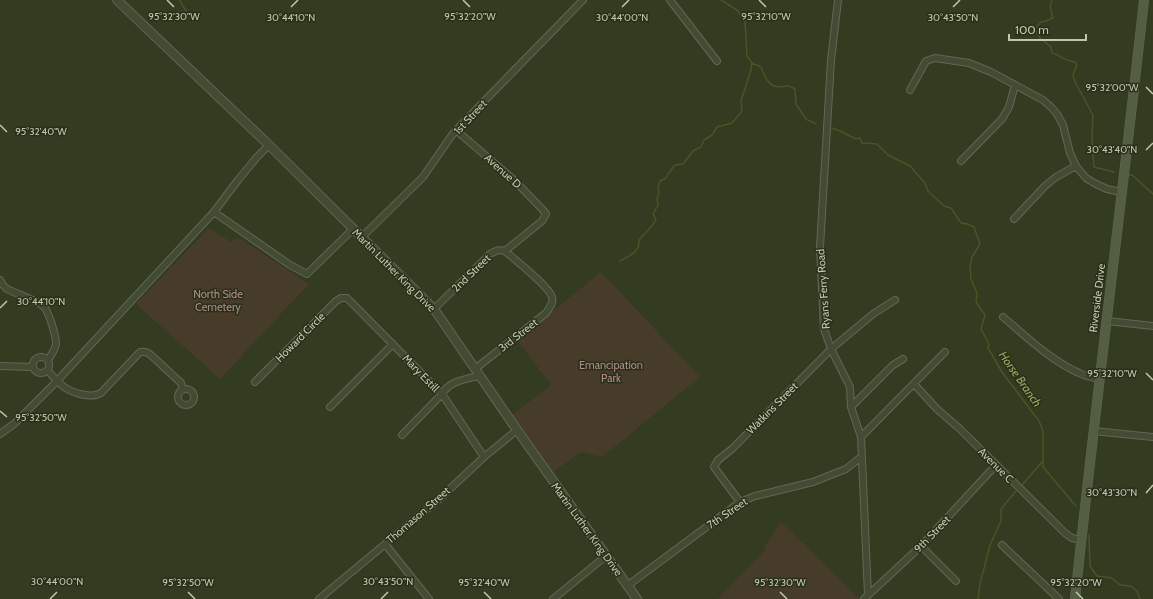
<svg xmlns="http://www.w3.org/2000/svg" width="1153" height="599" viewBox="0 0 1153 599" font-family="Cabin,sans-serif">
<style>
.green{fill:#473c2a}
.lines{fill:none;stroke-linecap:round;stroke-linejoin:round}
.stream{stroke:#485528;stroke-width:1.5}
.minor-casing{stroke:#626852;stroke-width:8}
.tertiary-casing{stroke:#626852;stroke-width:10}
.secondary-casing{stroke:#626852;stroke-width:10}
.minor{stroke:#444b34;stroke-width:6}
.tertiary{stroke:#444b34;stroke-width:8}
.secondary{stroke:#545e42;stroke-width:9}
.ticks{fill:none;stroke:#bfc7af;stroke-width:1.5}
.labels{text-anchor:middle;stroke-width:3;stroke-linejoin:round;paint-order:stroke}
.street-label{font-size:11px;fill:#bfc7af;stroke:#292f19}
.park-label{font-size:11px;fill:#b28b8d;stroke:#292f19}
.water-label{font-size:12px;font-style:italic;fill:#95a865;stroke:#292f19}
.ticks-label{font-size:10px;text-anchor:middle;fill:#bfc7af;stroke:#292f19;stroke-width:3;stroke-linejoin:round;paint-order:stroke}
</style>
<rect width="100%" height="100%" fill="#333b20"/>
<!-- green -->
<path class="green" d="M209,228L231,242L239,238L309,284L220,379L136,304Z
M601,272L700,377L602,457L581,452L553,472L512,415L551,385L517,340Z
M781,522L860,599H718L766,549L765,546Z"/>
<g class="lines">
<!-- stream -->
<path class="stream" d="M180,0L181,3L193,21
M721,0L737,10L745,21L747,56L752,63L761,67C765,76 768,87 780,87C787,86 788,85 795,89L796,104L806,119L816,124
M1052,0L1050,7L1053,18L1046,21L1041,22L1035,29L1040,38L1051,47L1052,53C1063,56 1063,61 1075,62L1077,65L1073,75L1075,82L1093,115L1092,138L1094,167L1114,172
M832,128L840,131L856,139L860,138L862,143L877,144L888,155L910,166L925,183L928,191L944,206L951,208L961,223L967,224L974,227L980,244L972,257L970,266L971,279L977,293L976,302L985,315L981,329L989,344L988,348L1002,372L1039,421L1043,431V467L1076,506
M1129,175H1132L1153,194
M620,261C629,256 640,252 639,240L650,228L656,220L653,214L658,205L657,198L659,193L658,187L660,181L666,178L668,174L675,165L683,164L693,151L701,147L704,140L712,135L717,127L732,123L742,111L741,101L751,70L752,63
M1022,485L1043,461
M1089,535L1090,566L1097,576L1112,578L1120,585L1131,586L1137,591L1140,599
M978,599L980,584L990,545L1001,521V509L1016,491"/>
<defs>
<path id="minor" d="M670,0L717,61
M838,0L831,60L820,247L824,329L831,349L850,387L851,407L861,437L868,595
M910,90L926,61L935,58L969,63L991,72L1043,100L1051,107L1057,114L1063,125L1070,153L1076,166L1086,178L1096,184L1107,189L1121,192
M961,161L1002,119L1009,107L1015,85
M214,212L290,265L307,274L353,229
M1014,219L1045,186L1056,177L1076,166
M362,237L423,177L452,135L461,125L583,0
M0,280L3,285L7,289C17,294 37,300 44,307C49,312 56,336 56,343C56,349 51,355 48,360
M434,309L490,254C495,251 499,249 505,251L542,221L546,214L543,210L514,180L457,131
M1003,317C1027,337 1050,360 1079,373C1085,376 1093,378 1100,379
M1107,321L1153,326
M33 365a8 8 0 1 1 16 0a8 8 0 1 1-16 0Z
M0,366L33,367
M475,369L546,313C549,308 554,303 552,297C549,286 515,260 505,251
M48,371C53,376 58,383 64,387C73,393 91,399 101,393L140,352C145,351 148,352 152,356L181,383L183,390
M255,382L336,301L341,298H347L442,394L484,457
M914,384L937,409L960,429L1065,533L1072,538L1081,540
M178 397a8 8 0 1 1 16 0a8 8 0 1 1-16 0Z
M330,407L393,344
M851,407L893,365L903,359
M1093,431L1153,437
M0,434L14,424L57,381L214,212L238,180L257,157L269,145
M402,435L442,394C449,381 466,379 479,376
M861,437L945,352
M740,502L714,467L718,460L732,449L831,349L873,314L895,300
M385,544L429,599
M1002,545L1059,599
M921,546L956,581
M627,586L740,502L755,496L813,482L846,469L861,457
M319,599L437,501L484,457L517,430
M553,599L606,556
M864,599L921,546L996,465"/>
<path id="tertiary" d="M117,0L269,145L434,309L441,319L517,430L637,599"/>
<path id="secondary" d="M1075,599C1096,399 1122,200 1144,0"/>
</defs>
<!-- minor casing -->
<use href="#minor" class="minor-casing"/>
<!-- tertiary casing -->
<use href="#tertiary" class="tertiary-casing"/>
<!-- secondary casing -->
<use href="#secondary" class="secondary-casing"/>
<!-- minor -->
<use href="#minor" class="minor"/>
<!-- tertiary -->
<use href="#tertiary" class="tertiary"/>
<!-- secondary -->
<use href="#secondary" class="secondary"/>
</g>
<!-- ticks -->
<path class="ticks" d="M167,0L174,7M463,0L470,7M759,0L766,7M291,7L298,0M622,7L629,0M953,7L960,0M1146,87L1153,94M0,125L7,132M1146,150L1153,143M0,308L7,301M1146,373L1153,380M0,411L7,417M1146,493L1153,485M188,592L195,599M484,592L491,599M780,592L787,599M1076,592L1083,599M50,599L57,592M381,599L388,592"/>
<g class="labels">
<!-- street labels -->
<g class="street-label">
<text transform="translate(470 117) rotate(-47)" y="4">1st Street</text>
<text transform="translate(503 171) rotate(42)" y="4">Avenue D</text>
<text transform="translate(394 270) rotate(45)" y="4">Martin Luther King Drive</text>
<text transform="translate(471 273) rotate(-44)" y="4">2nd Street</text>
<text transform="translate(823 289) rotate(-94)" y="4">Ryans Ferry Road</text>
<text transform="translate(1097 298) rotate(-83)" y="4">Riverside Drive</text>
<text transform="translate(518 335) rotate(-38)" y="4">3rd Street</text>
<text transform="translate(300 337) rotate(-45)" y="4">Howard Circle</text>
<text transform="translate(421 373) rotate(46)" y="4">Mary Estill</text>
<text transform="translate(772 408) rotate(-45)" y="4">Watkins Street</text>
<text transform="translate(996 465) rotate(45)" y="4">Avenue C</text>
<text transform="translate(727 513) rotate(-34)" y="4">7th Street</text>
<text transform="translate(418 515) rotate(-41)" y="4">Thomason Street</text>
<text transform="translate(587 529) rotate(54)" y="4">Martin Luther King Drive</text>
<text transform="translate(932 534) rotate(-46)" y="4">9th Street</text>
</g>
<!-- park labels -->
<g class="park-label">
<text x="218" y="298">North Side<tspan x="218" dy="13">Cemetery</tspan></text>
<text x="611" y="369">Emancipation<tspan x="611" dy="13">Park</tspan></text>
</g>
<!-- water labels -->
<g class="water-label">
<text transform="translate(1020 379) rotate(55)" y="4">Horse Branch</text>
</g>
</g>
<g class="ticks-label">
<text x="174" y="20">95°32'30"W</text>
<text x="470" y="20">95°32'20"W</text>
<text x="766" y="20">95°32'10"W</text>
<text x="291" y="21">30°44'10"N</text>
<text x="622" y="21">30°44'00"N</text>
<text x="953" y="21">30°43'50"N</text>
<text x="1112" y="91">95°32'00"W</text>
<text x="41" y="135">95°32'40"W</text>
<text x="1112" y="153">30°43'40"N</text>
<text x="41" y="305">30°44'10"N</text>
<text x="1112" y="377">95°32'10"W</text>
<text x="41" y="421">95°32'50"W</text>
<text x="1112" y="496">30°43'30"N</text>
<text x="57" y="585">30°44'00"N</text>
<text x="388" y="585">30°43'50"N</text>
<text x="188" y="586">95°32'50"W</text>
<text x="484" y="586">95°32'40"W</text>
<text x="780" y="586">95°32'30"W</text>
<text x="1076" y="586">95°32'20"W</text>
</g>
<!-- scale -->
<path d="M1009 34v6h77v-6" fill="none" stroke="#bfc7af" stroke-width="2"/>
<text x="1015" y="34" font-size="12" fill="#bfc7af" stroke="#292f19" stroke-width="3" paint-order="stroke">100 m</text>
</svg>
